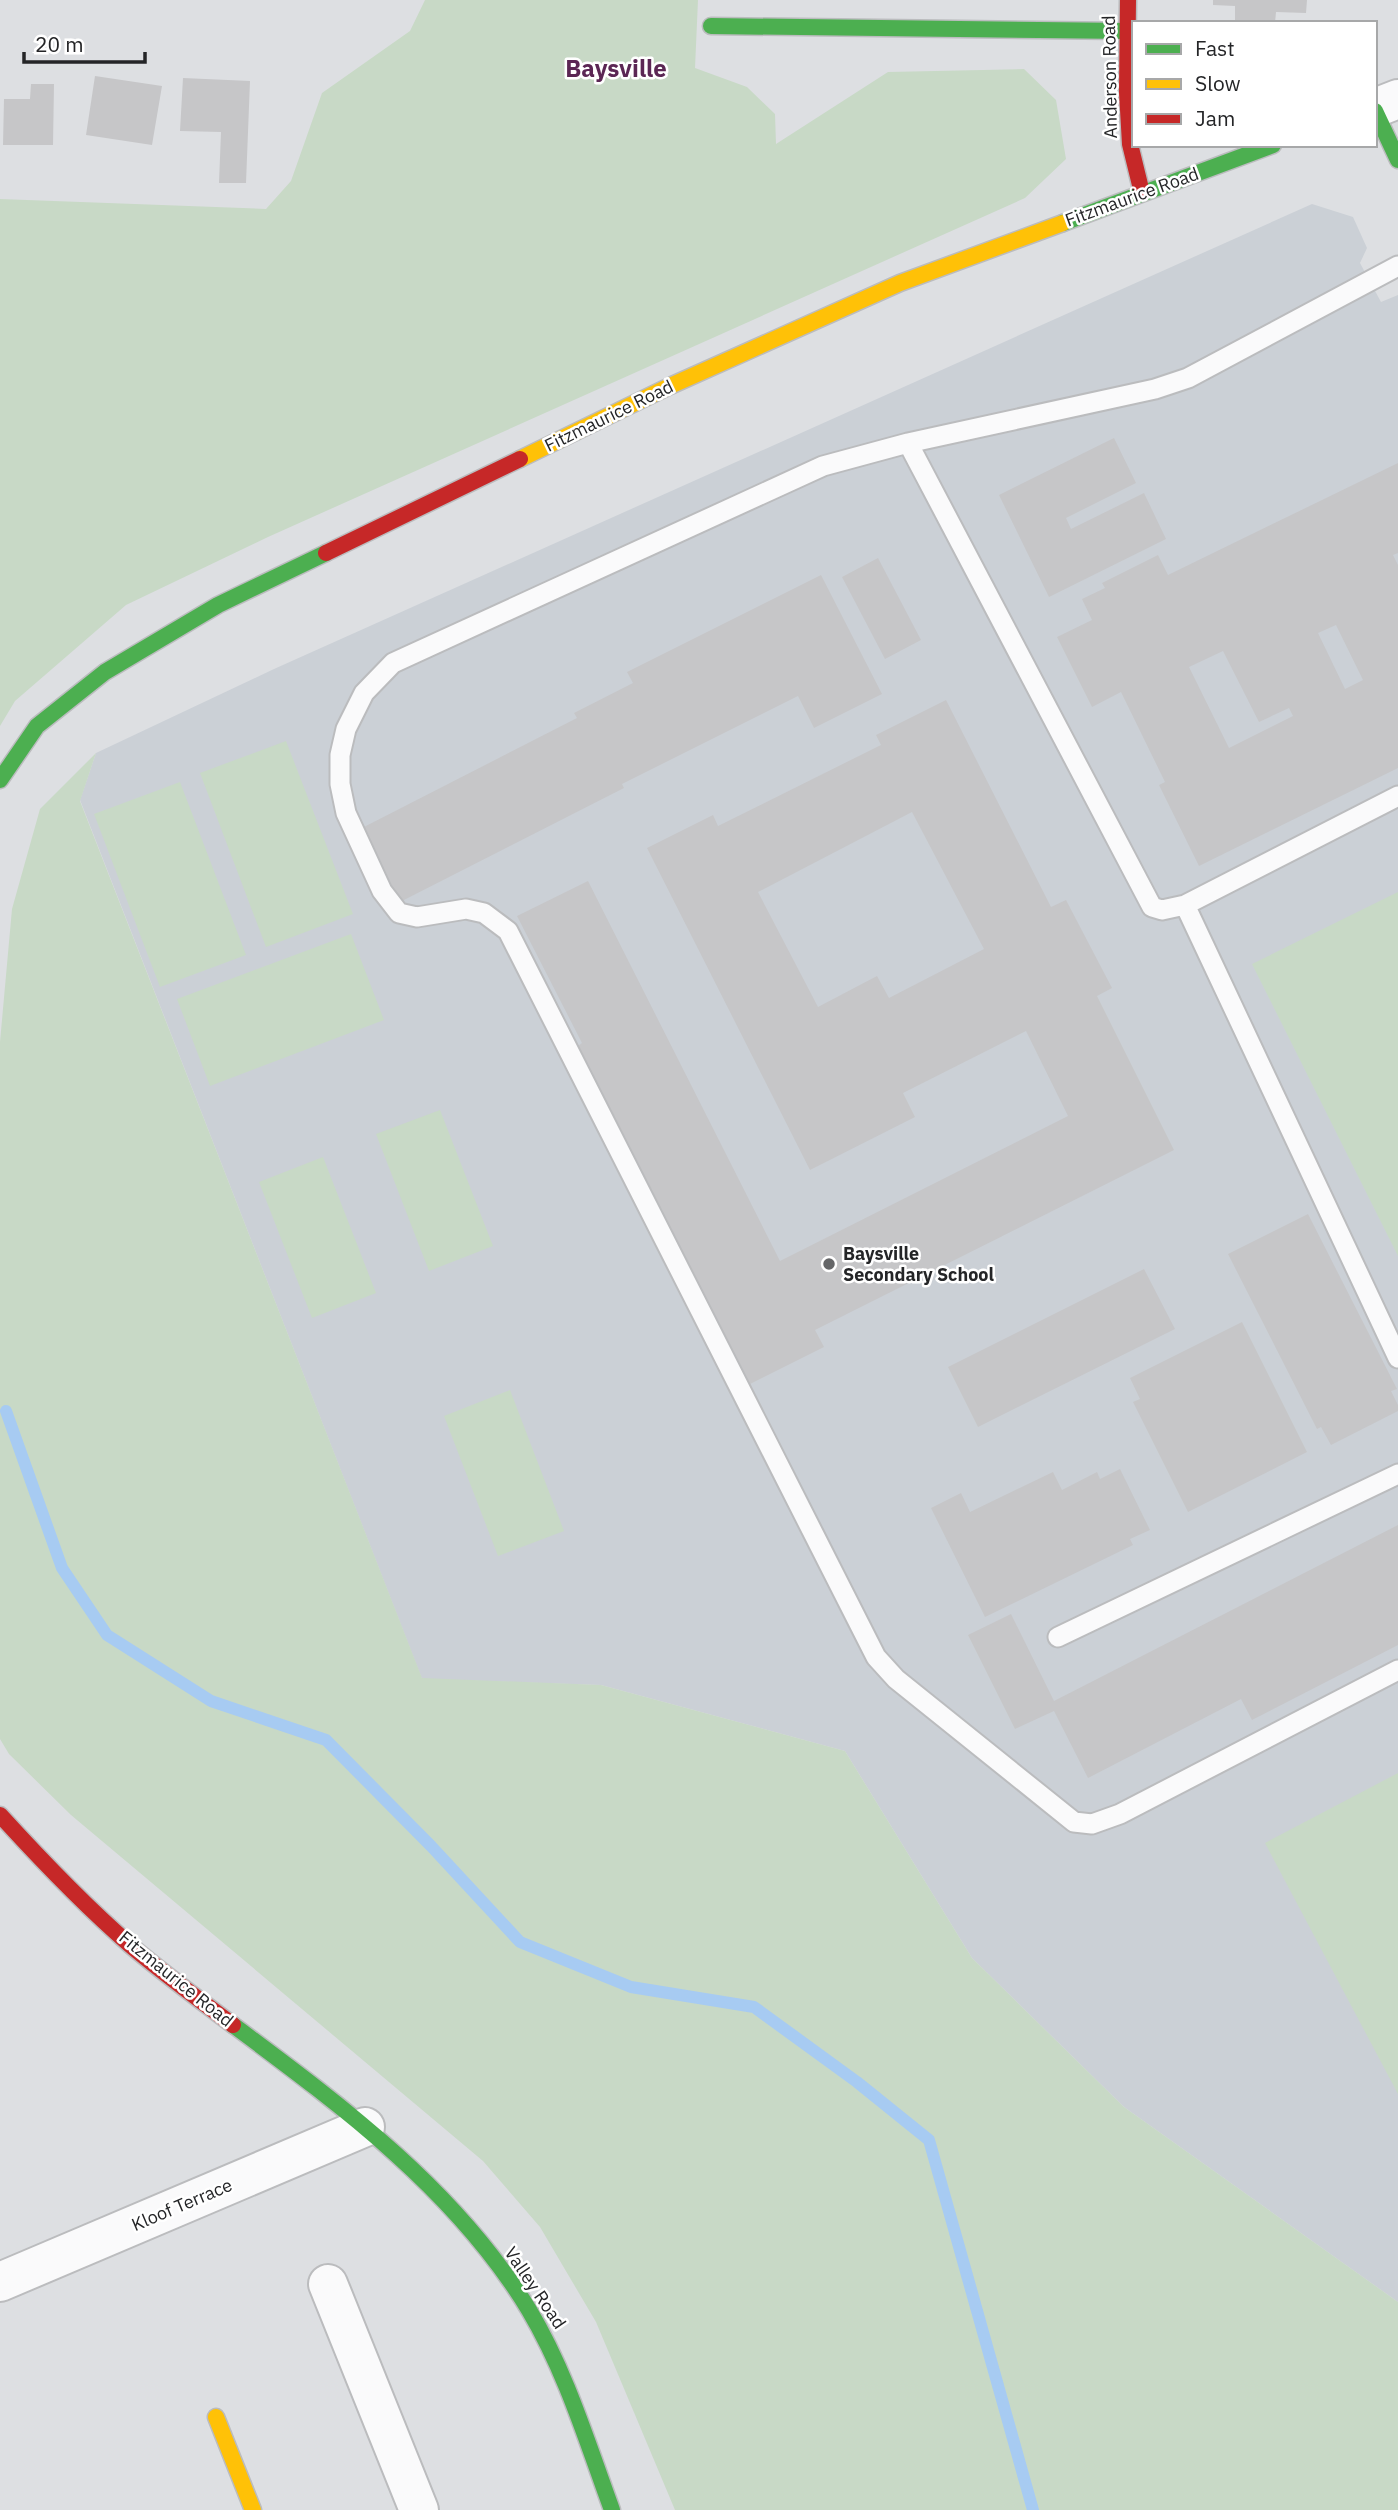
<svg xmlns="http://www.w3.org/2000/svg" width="1398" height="2510" viewBox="0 0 1398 2510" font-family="'IBM Plex Sans',sans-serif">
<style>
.built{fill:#cbd0d6}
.green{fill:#c8d9c6}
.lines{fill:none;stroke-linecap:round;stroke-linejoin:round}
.stream{stroke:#a7cbf2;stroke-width:12}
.building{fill:#c6c6c8;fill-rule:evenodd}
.lane-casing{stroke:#bbbcbe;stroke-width:23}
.street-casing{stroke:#bbbcbe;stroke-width:42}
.fast-casing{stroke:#bbbcbe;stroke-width:19}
.slow-casing{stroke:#bbbcbe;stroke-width:19}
.jam-casing{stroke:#bbbcbe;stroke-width:19}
.lane{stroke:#fafafb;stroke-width:19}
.street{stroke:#fafafb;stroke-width:38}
.fast{stroke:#4caf50;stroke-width:16}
.slow{stroke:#ffc107;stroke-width:16}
.jam{stroke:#c62828;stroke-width:16}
.poi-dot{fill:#656668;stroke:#fff;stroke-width:2.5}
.labels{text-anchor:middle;stroke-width:5;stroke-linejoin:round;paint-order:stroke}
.street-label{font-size:18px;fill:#242527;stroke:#fff}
.poi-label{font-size:18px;font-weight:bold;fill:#242527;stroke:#fff;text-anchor:start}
.district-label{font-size:24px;font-weight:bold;fill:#5b2654;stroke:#fff}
</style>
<rect width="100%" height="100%" fill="#dddfe2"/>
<!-- built -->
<path class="built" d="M1312,204L1353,217L1367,248L1360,263L1381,302L1398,295V2302L1124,2107L972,1958L845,1751L601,1685L422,1679L80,800L96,753L274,669Z"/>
<!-- green -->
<path class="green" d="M425,0H698L695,68L747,87L775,114L776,144L888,72L1024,69L1056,100L1066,159L1025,198L268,537L126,605L15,701L0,726V199L266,209L291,181L322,93L410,31Z
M286,741L353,914L266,947L200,773Z
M96,753L80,801L422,1678L601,1685L845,1751L972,1958L1124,2107L1398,2302V2510H675L596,2322L540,2227L483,2161L71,1815L9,1754L0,1739V1042L12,909L40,809Z
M180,782L246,955L160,987L94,814Z
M1398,892V1256L1252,964Z
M351,934L384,1020L210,1086L177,999Z
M440,1110L493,1246L429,1271L376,1134Z
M323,1157L376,1293L312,1318L259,1182Z
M510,1390L564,1531L498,1556L444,1416Z
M1398,1773V2094L1265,1843Z"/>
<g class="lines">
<!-- stream -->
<path class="stream" d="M6,1411L62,1568L107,1635L211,1701L326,1740L431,1846L520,1942L631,1987L754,2007L857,2082L929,2140L1033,2510"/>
</g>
<!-- building -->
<path class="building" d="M1213,0H1307L1306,13L1276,12L1275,23H1235V6L1213,5Z
M95,76L162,86L152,145L86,135Z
M183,78L250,81L246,183H219L221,132L180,131Z
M31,84H54L53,145H3L4,99H30Z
M1114,438L1136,483L1066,518L1071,529L1144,493L1166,539L1049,597L999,495Z
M1398,463V553L1393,555L1398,565V768L1199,866L1159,785L1165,782L1121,692L1092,707L1057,637L1092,620L1082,599L1105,588L1102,583L1158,555L1168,575ZM1336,625L1363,680L1345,689L1318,633ZM1223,651L1259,722L1289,708L1293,716L1229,748L1189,667Z
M878,558L921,640L885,659L842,577Z
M821,575L882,694L814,728L798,696L622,784L624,788L400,902L362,828L577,718L574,713L633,683L627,672Z
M946,700L1051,907L1066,900L1112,988L1097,996L1174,1150L815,1330L824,1347L750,1384L578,1046L582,1043L517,916L588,881L780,1261L1068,1116L1026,1031L903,1093L915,1117L810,1170L647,848L713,815L718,826L881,745L876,735ZM912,812L984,949L889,998L877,976L818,1007L758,892Z
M1308,1214L1397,1389L1391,1391L1398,1405V1411L1331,1445L1321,1427L1317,1429L1228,1254Z
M1144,1269L1175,1329L978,1427L948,1367Z
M1242,1322L1307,1452L1188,1512L1133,1402L1140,1399L1130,1378Z
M1120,1469L1150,1530L1130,1539L1133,1545L985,1617L931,1508L961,1493L970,1512L1053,1472L1062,1490L1097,1472L1100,1479Z
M1398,1525V1645L1252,1720L1241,1699L1088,1778L1054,1711L1015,1729L968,1635L1011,1614L1054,1701Z"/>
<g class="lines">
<defs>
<path id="lane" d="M1398,266L1188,378L1155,389L908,443L823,466L393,663L364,693L346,729L340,755V784L346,813L382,891L399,913L417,917L466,909L484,913L508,931L876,1657L896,1679L1074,1822L1092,1824L1120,1814L1398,1670
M908,443L1152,907L1162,910L1185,905L1398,796
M1185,905L1398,1358
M1058,1637L1398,1474"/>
<path id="street" d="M1375,108L1398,99
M0,2282L365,2127
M328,2284L419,2510"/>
<path id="fast" d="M711,26L1128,31
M1375,111L1398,160
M1063,223L1273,145
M0,780L37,726L105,672L218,605L326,553
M233,2025C342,2106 457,2191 529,2310C566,2372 587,2442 612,2510"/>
<path id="slow" d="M520,459L670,386L900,283L1063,223
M216,2417L253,2510"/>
<path id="jam" d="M1128,0L1127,92L1130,144L1142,193
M326,553L520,459
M0,1815C41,1860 84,1905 130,1945C163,1973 198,1999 233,2025"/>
</defs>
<!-- lane casing -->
<use href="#lane" class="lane-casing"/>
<!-- street casing -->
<use href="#street" class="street-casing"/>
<!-- fast casing -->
<use href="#fast" class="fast-casing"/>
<!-- slow casing -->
<use href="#slow" class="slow-casing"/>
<!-- jam casing -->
<use href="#jam" class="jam-casing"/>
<!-- lane -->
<use href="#lane" class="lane"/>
<!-- street -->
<use href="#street" class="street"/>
<!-- fast -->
<use href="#fast" class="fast"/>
<!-- slow -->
<use href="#slow" class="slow"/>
<!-- jam -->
<use href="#jam" class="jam"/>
</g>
<!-- markers -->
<circle class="poi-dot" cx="829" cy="1264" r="7"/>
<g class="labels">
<!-- street labels -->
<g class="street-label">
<text transform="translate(1110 77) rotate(-91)" y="6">Anderson Road</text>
<text transform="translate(1132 197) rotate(-20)" y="6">Fitzmaurice Road</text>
<text transform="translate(609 416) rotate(-26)" y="6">Fitzmaurice Road</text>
<text transform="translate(176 1979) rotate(39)" y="6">Fitzmaurice Road</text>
<text transform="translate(182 2205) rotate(-23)" y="6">Kloof Terrace</text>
<text transform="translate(535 2288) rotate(56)" y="6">Valley Road</text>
</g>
<!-- poi labels -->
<g class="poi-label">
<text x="843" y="1260">Baysville<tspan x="843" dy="21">Secondary School</tspan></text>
</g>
<!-- district labels -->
<g class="district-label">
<text x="616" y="77">Baysville</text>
</g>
</g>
<!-- legend -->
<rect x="1132" y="21" width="245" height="126" fill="#ffffff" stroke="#a7a8a9" stroke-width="2"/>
<rect x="1146" y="44" width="35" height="10" fill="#4caf50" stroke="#a7a8a9" stroke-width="2"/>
<text x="1195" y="56" font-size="21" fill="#242527">Fast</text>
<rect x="1146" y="79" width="35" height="10" fill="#ffc107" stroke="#a7a8a9" stroke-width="2"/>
<text x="1195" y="91" font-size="21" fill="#242527">Slow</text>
<rect x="1146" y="114" width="35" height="10" fill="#c62828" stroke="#a7a8a9" stroke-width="2"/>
<text x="1195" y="126" font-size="21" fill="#242527">Jam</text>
<!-- scale -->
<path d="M24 52v10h121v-10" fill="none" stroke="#242527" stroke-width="3.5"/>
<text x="35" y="52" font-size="21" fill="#242527" stroke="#ffffff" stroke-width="5" paint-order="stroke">20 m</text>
</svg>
